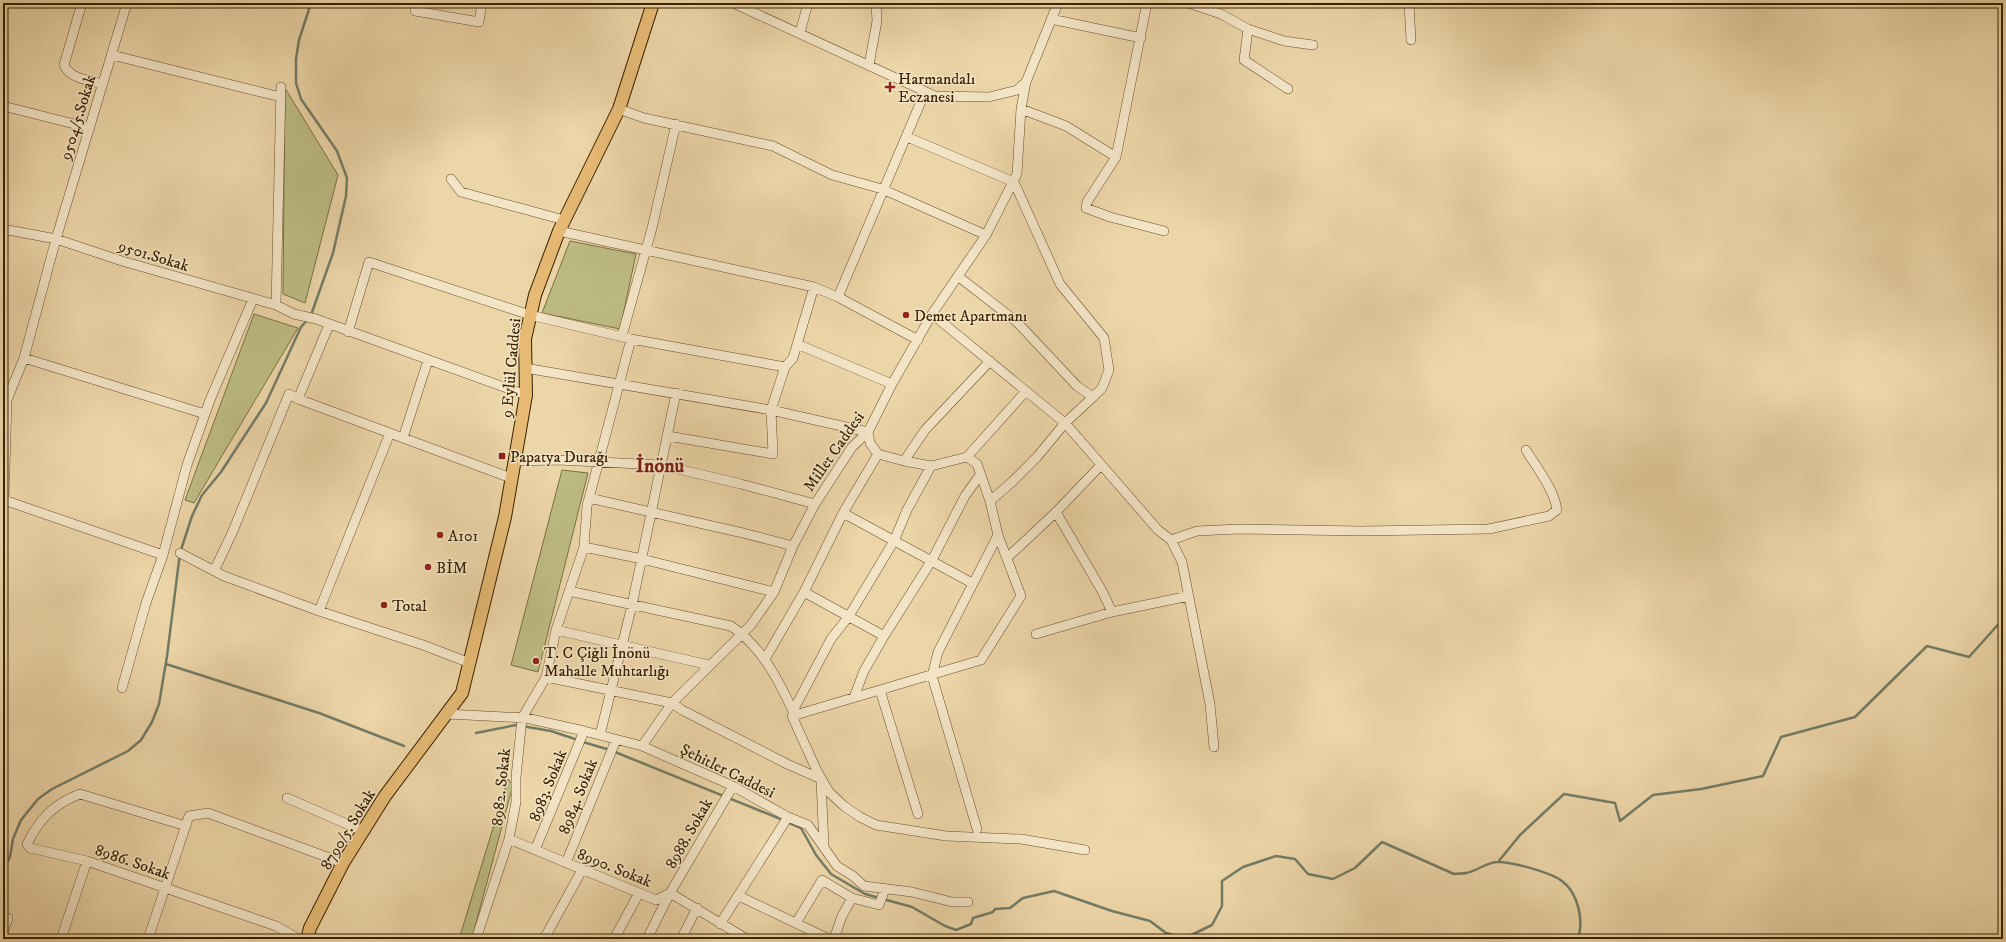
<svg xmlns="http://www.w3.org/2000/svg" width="2006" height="942" viewBox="0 0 2006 942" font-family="'IM FELL DW Pica',serif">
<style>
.green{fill:#bdbc83;stroke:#7b6f42}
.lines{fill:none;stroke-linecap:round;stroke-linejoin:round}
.stream{stroke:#737c66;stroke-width:2.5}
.minor-casing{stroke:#664f2a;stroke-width:10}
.major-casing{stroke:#392200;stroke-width:14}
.minor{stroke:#f3e4c6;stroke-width:9}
.major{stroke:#e6ba74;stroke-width:12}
.poi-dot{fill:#8f2418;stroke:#f3e4c6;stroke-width:1.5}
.labels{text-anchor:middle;stroke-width:3;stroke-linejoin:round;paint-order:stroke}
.poi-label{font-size:16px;fill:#392200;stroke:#f3e4c6;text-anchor:start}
.street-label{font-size:16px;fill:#392200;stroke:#f3e4c6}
.district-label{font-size:20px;font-weight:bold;fill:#7a1f14;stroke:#f3e4c6}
</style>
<rect width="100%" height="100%" fill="#ecd5a7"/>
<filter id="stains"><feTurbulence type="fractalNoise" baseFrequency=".005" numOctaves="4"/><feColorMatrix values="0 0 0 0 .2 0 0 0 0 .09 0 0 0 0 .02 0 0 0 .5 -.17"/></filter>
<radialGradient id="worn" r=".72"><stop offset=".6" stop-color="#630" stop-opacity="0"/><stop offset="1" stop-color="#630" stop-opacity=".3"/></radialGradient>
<!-- green -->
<path class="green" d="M285,88L338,175L305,303L283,294Z
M570,241L636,254L620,329L542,313Z
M254,314L298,328L194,503L185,500Z
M562,470L588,473L538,672L511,665Z
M508,779L513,785L472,938L460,936Z"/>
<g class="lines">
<!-- stream -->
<path class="stream" d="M311,315L333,253L346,196L347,178L337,151L301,99L296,83V59L299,40L311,3
M166,664L319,713L404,746
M476,733L516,725L551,731L578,740
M583,742L610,750L783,820
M787,822L801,828L816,855L831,874L865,894L912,907L945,926L956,930L971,924L973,918L993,912L995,909L1010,908L1023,898L1054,891L1112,911L1150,921L1166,933L1185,938L1212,925L1222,906V881L1243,867L1276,856L1295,859L1308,874L1333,879L1355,868L1382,842L1454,874C1458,873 1463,874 1466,873C1478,871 1486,862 1498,862C1512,862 1550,872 1562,881C1578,893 1584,920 1578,939
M1498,862L1520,835L1564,794L1615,803L1620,821L1653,795L1701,789L1763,776L1781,737L1855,717L1927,646L1969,657L2003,619
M3,870L10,857L13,839L21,820L38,799L52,789L128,751L141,740L152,722L159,704L167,656L180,553L192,516L202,495L221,472L266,403L301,327L308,319"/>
<defs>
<path id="minor" d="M82,3L64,65C70,79 89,80 103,84
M127,3L56,239L24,358L7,400L4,500L163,555
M416,3L415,11L479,22L482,3
M733,3L935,96L989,97L1017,90L1026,82L1058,3
M1147,3L1116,157L1087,202L1086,208L1110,217L1164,231
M1188,3L1221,14L1248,29L1284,41L1313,45
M1409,3L1411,40
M1051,19L1141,38
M1248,29L1244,60L1288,89
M800,33L808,3
M112,55L281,97
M869,65L877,21L876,3
M3,106L90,128
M619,109L644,118L773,146L832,175L882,189L986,235
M1021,109L1066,126L1116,157
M907,137L1014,182L1060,284L1104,338L1109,370L1102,388L1093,397L1065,423L1037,457L1012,482L990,501
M451,179L461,192L564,220
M3,229L56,239L122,261L276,305L294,314L316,319L526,395
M559,231L814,287L838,297L918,340
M959,277L1017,322L1077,386L1093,397
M838,297L925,92
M276,305L281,87
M932,314L1065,423L1158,530L1171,540L1182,562L1210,704L1214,747
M329,325L298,399L511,478
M348,332L369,262L530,315L631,339L785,367
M622,336L652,228L676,124
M797,344L892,384
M24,358L205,414
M525,368L771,410L868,432L870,443L878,454L904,461L931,466L967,457L977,464L990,501L998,535L1021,596L981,660L792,716L817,771L829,792L844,806L860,817L876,825L946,836L1021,839L1085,850
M668,436L773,454L771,410L785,367L793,358L814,287
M403,438L428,360
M967,457L1026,391
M514,461L558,460L661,465L741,484L815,504
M904,461L925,430L990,361
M589,498L743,533L793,546
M1056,512L1102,591L1112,612
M843,513L972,583
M1171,540L1197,531L1239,529L1361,531L1489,529L1549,516L1557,510C1554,489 1537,468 1526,450
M584,547L642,559L774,592
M180,553L224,576L319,611L423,645L470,663
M1007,558L1056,512L1101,465
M214,571L233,531L289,394L298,399
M569,591L731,626C761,646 778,679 793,711V714
M804,592L884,636
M319,611L390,433
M556,630L709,665
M1036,634L1112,612L1189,596
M765,659L804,592L843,513L878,454
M546,677L672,703L682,710L787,764L821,779
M122,688L146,603L163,555L187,465L210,400L253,299
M880,690L918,814
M854,697L864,671L884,636L932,560L965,496L980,475
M793,711L831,639L849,616L894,541L907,510L931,466
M447,714L526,718L584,731L642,746L733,786L788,817L808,825L837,866L853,876L864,886L912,892L952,902H968
M600,735L632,605L676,393
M642,746L672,703L751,625L774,592L793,546L815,504L852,447L868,432L892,384L932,314L986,235L1017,174L1021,109L1026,82
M821,780L824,846
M287,798L363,831
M186,826L80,794C54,804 40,818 27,844L30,848L87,861L276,926L299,939
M977,829L932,676L938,652L998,535
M509,839L656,900L670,893L747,939
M535,850L584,731
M566,863L616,740
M739,896L829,939
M796,923L822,880L852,898L879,905L885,889
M720,924L788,817
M3,932L8,918
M61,939L87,861
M148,939L189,816L208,813L343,863
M476,939L509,839L516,802V777L522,718L546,677L556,630L584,547L587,506L631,339
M544,939L582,870
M614,939L639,893
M647,939L670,893L733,786
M681,939L697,908
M834,939L842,916L852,898"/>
<path id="major" d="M307,939L310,928L343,863L385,796L462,693L505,517L526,395L525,339L535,295L559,231L619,109L653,3"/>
</defs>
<!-- minor casing -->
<use href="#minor" class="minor-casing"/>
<!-- major casing -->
<use href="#major" class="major-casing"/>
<!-- minor -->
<use href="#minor" class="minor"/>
<!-- major -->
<use href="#major" class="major"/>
</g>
<!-- markers -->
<g class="poi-dot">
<path d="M888 81h4v4h4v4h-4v4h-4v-4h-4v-4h4z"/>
<circle cx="906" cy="315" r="4"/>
<rect x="498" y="452" width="8" height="8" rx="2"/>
<circle cx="440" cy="535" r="4"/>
<circle cx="428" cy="567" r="4"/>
<circle cx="384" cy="605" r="4"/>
<circle cx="536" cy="661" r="4"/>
</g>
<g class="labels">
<!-- poi labels -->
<g class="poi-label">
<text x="898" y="84">Harmandalı<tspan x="898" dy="18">Eczanesi</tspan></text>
<text x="914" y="321">Demet Apartmanı</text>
<text x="510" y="462">Papatya Durağı</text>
<text x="448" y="541">A101</text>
<text x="436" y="573">BİM</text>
<text x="392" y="611">Total</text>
<text x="544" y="658">T. C Çiğli İnönü<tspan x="544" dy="18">Mahalle Muhtarlığı</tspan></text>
</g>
<!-- street labels -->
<g class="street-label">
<text transform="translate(77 117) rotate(-73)" y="6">9504/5.Sokak</text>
<text transform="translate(154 255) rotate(17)" y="6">9501.Sokak</text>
<text transform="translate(510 368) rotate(-85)" y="6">9 Eylül Caddesi</text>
<text transform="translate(833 451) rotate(-55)" y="6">Millet Caddesi</text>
<text transform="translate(728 770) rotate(26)" y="6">Şehitler Caddesi</text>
<text transform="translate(547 785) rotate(-68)" y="6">8983. Sokak</text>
<text transform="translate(500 787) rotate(-84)" y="6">8982. Sokak</text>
<text transform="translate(577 796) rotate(-68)" y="6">8984. Sokak</text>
<text transform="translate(347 829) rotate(-59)" y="6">8790/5. Sokak</text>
<text transform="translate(688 833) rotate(-60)" y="6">8988. Sokak</text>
<text transform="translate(133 861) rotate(19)" y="6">8986. Sokak</text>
<text transform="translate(615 867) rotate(22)" y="6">8990. Sokak</text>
</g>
<!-- district labels -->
<g class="district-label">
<text x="660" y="472">İnönü</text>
</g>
</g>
<!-- margin -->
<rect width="2006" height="942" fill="none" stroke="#ecd5a7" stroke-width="16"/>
<rect x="4" y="4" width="1998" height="934" fill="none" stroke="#392200" stroke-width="2"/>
<rect x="8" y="8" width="1990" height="926" fill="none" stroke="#392200"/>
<rect width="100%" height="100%" filter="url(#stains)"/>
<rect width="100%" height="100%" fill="url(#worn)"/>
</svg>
